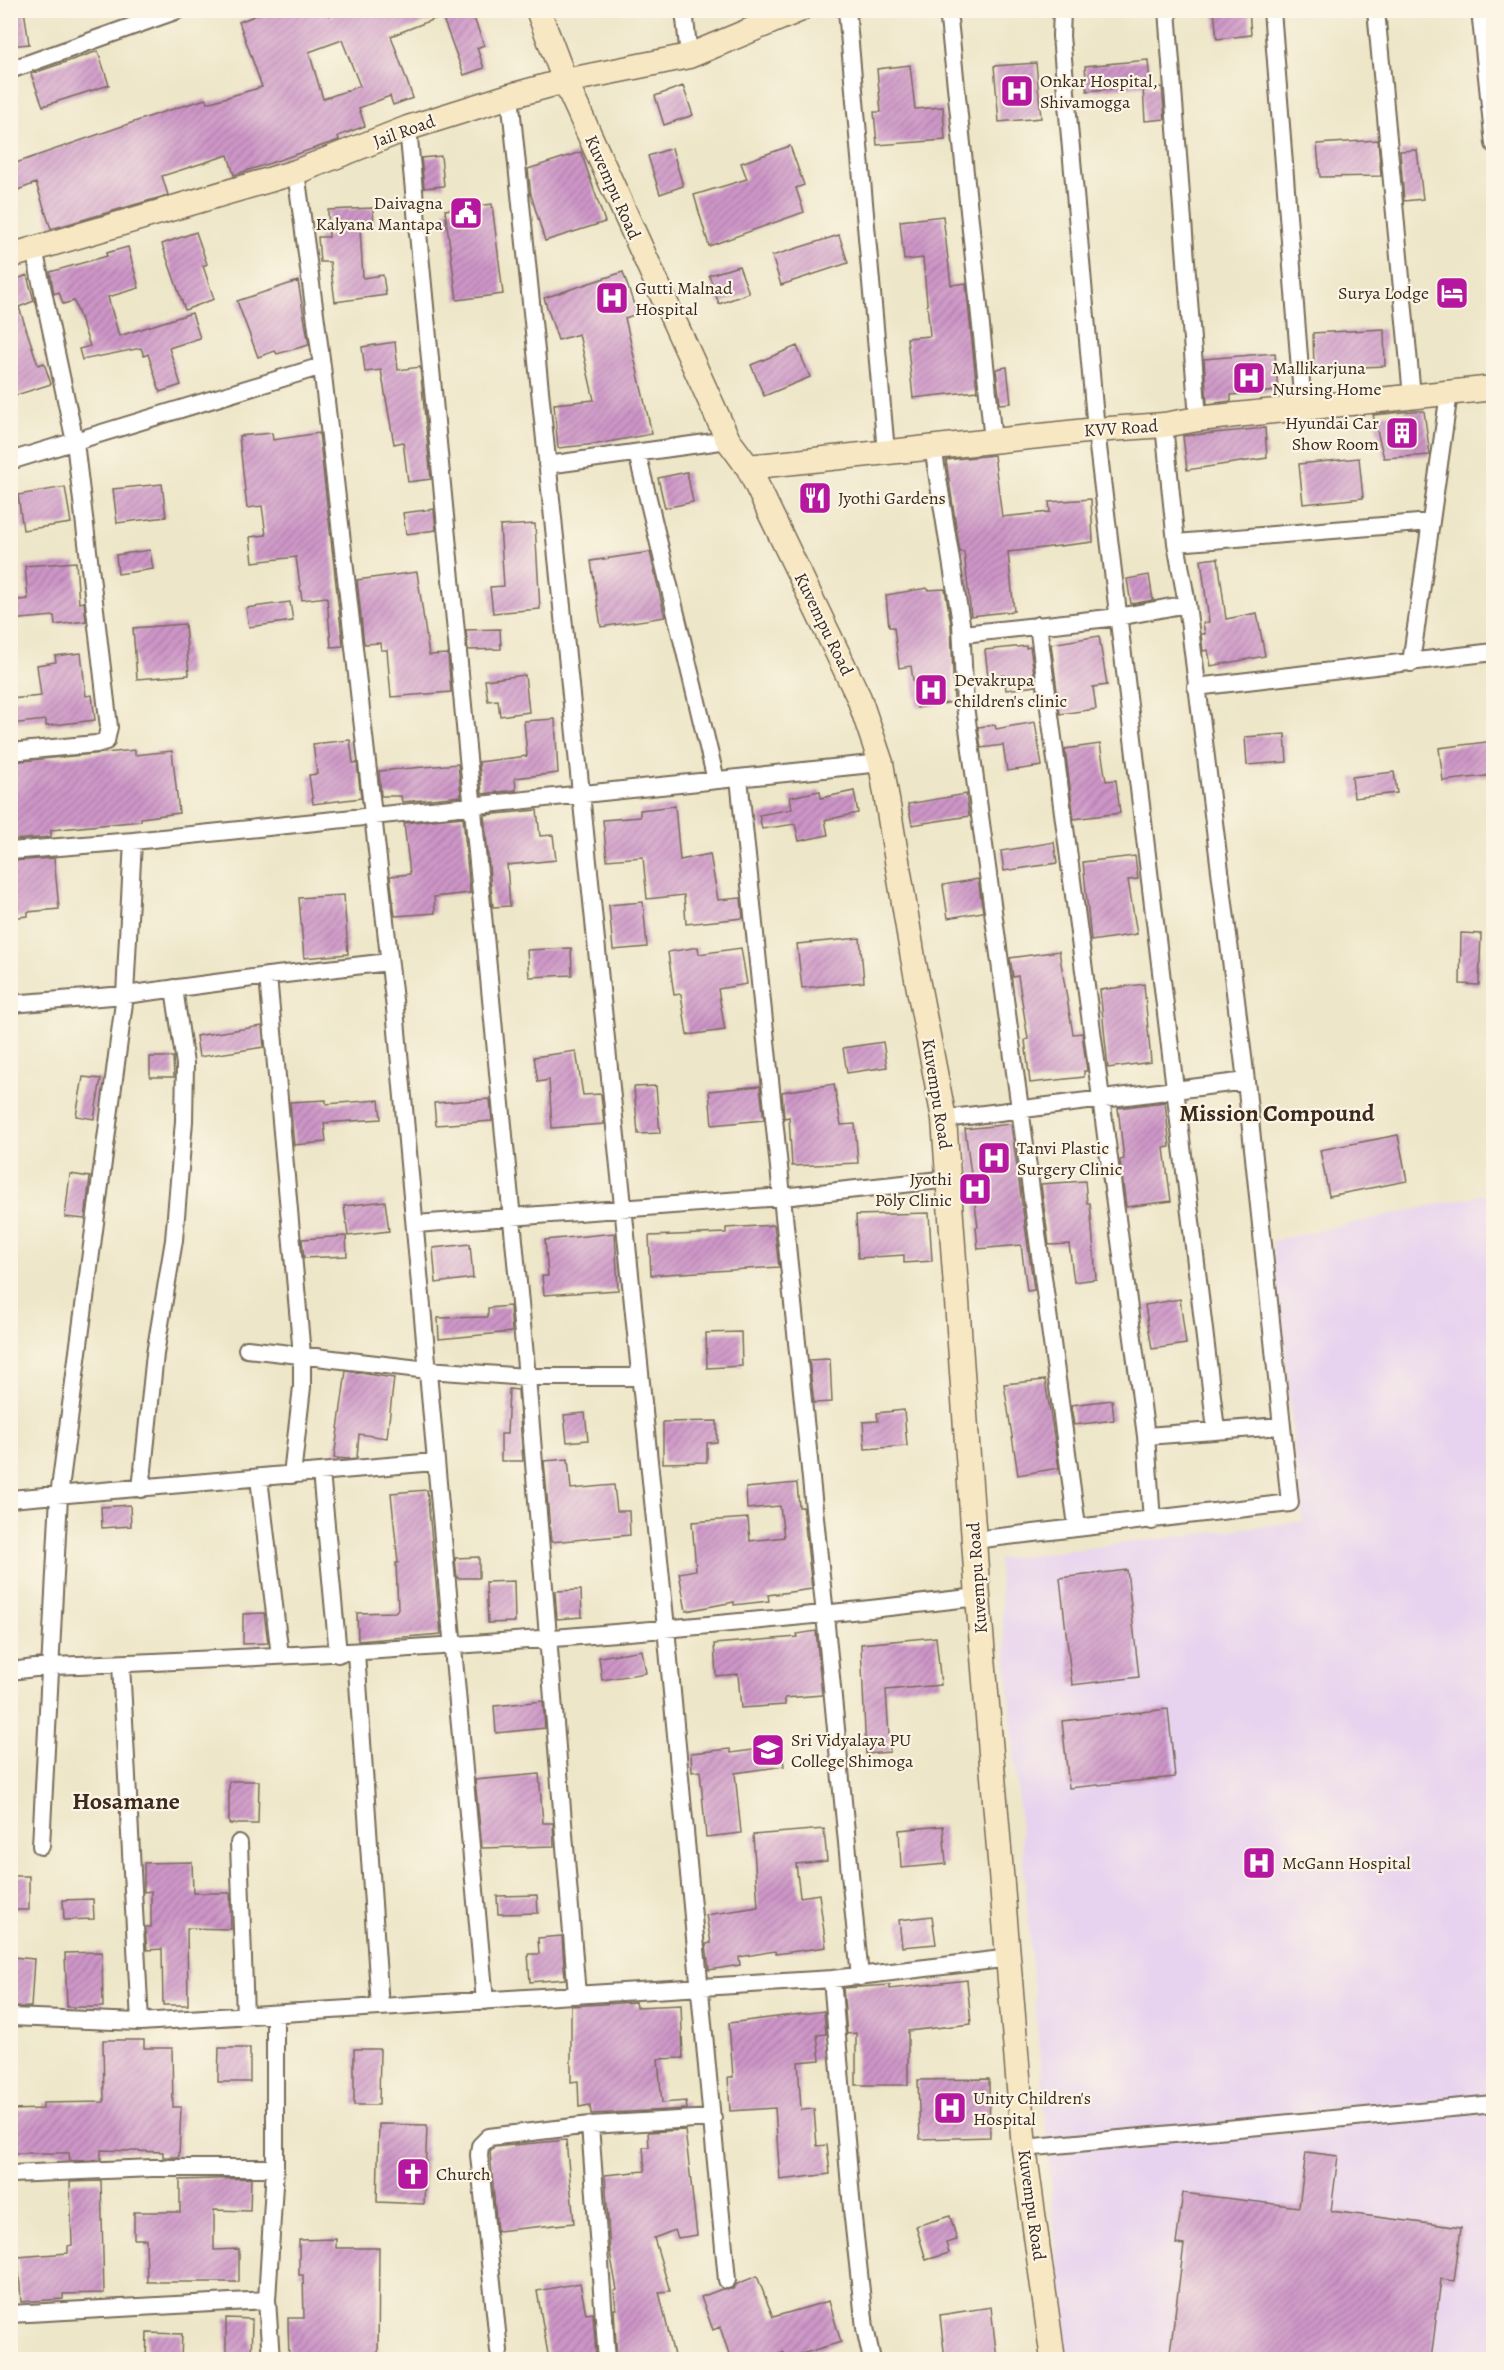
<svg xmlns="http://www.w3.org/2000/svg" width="1504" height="2370" viewBox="0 0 1504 2370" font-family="Alegreya,serif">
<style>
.built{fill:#e7d2ef}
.building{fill:url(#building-hatch);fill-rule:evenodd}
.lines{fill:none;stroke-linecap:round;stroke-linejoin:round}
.street-casing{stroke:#796c5a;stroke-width:20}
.secondary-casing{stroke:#796c5a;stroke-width:27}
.street{stroke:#fff;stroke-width:16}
.secondary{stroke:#f7e8c3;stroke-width:24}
.labels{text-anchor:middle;stroke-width:4.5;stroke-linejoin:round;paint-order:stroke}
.poi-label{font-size:18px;fill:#3b2a1e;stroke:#fcf5e5;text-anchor:start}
.street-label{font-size:18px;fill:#3b2a1e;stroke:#fcf5e5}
.district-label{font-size:24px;font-weight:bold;fill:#3b2a1e;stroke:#fcf5e5}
</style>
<defs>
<pattern id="building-hatch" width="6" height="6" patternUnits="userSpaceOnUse" patternTransform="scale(1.5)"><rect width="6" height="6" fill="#ce96c8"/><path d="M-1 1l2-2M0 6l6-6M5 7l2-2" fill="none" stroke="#a87ba2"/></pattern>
</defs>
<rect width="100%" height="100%" fill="#fcf5e5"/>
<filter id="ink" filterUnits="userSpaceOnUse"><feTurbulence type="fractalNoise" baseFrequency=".0167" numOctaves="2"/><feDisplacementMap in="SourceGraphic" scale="12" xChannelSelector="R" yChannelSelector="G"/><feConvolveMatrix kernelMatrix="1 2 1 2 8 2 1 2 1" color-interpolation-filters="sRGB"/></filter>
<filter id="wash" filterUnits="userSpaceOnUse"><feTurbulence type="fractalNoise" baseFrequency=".008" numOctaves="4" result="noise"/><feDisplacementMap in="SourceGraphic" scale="24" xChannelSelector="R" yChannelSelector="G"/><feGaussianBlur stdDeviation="1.35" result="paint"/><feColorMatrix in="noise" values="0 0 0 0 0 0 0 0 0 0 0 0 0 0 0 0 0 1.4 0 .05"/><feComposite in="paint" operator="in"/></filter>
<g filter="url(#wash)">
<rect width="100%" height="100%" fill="#ede6c8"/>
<!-- built -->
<path class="built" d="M1493,1192V2359H1065L998,1559L1302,1521L1272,1241Z"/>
<g id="blocks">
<!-- building -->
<path class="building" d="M10,10H24L29,44L10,46Z
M269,10H327L329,16L343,10H471L484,45L477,48L484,68L464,75L442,16L391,36L413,98L393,105L390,96L359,108L365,126L338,136L339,140L234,175L228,155L162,176L168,195L51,229L36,183L10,193V165L163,112L206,99L207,103L262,87L239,22ZM342,40L360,86L323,99L309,52Z
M1214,10H1249L1251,35L1217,39Z
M98,51L109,85L43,106L31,74Z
M1148,60L1150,85L1087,91L1085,66Z
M1036,63L1041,118L999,122L994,66Z
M910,65L915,109L943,107L945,140L877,145L874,112H881L877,69Z
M683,86L693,115L664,125L655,96Z
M1162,87L1165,119L1145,121L1143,88Z
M1378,140L1381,176L1320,177L1317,144Z
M790,146L804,185L796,188L804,212L709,246L694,195L747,179L741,163Z
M672,148L683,186L660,194L648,156Z
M1417,150L1423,199L1404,201L1400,151Z
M581,152L605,222L545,241L531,195L528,169Z
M441,156L444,186L424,188L421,158Z
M492,204L503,294L457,300L445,210Z
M373,208L374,227L360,228L363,278L383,275L386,295L335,302L330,262H320L318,237H329L328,210Z
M943,216L951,285L966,283L977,391L913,398L907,338L930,336L923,258L904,260L900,221Z
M196,232L207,264L203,266L214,299L185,310L162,244Z
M839,235L848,263L781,285L772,256Z
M128,247L139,288L108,297L119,336L192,313L200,338L169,348L181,385L160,392L148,354L144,356L141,348L82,360L79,349L90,346L74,301L63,304L59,292L54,294L50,272L107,256L106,253Z
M739,266L749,293L719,304L709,275Z
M623,272L637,314L625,318L652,434L597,444L558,448L554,404L594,400L579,334L558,340L544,298Z
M27,275L34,301L19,307L38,365L44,363L51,384L10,397V282Z
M298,281L309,345L277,354L275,351L258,357L237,301Z
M1384,329L1385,366L1314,369L1313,333Z
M395,342L398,370L420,367L431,479L408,482L403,442L394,444L381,370L365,372L362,347Z
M797,346L810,377L764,396L751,365Z
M1275,353L1278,391L1231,395V401L1207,404L1204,359Z
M1007,367L1011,403L1000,404L996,369Z
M1414,411H1424L1430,455L1384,458L1373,415Z
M1265,428L1267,458L1187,470L1183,436Z
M272,433L273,440L319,433L343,646L331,647L327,597L302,600L296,557L253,562L250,537L266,535L262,506L247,508L239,436Z
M994,455L1002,517L1050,512L1049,502L1091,499L1093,542L1008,552L1014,611L971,616L964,552H960L946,460Z
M1359,458L1363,498L1303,504L1299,464Z
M687,472L693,502L665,508L658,478Z
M162,484L166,517L117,523L113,489Z
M65,487L71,523L23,530L18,495Z
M434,509L436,530L406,534L403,513Z
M535,524L540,609L493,613L490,587L504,586L500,526Z
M150,550L153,569L118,574L116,555Z
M650,552L665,617L601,627L591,561Z
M1218,558L1226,619L1257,613L1265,656L1211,666L1208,650L1203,651L1201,634H1205L1203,623L1209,622L1201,560Z
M76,562L79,603L84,602L86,621L55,625L54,616L10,620V601L28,599L25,566Z
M417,572L429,655L448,654L451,692L391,697L387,650H381L380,643L364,644L357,580Z
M1149,575L1153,600L1131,604L1127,579Z
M927,588L928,590L945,589L951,624L954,702L917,708L911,666L899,668L894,627H889L886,595Z
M290,602L293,621L249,627L246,608Z
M185,624L189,675L137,679L133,628Z
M500,629L501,649L468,650L466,630Z
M1099,636L1107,685L1093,687L1096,709L1060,714L1051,644Z
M1026,646V648L1030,647L1036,686L1006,690L1004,675L988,677L985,650Z
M81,653L86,696L92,695L95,720L46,726V720L10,724V699L41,696L37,665L56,662L55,656Z
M525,675L529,712L500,716L498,700L488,701L485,680Z
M555,719L558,773L515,778L516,790L482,794L479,762L527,756L524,721Z
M1035,722L1042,766L1007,771L1003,745L981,748L978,727L995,725L996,729Z
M1285,734L1287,762L1247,765L1245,737Z
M350,740L353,763H357L361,798L313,804L309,775L317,774L313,744Z
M1494,741V775L1443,781L1439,748Z
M1100,744L1106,781L1116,780L1120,813L1074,819L1065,749Z
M135,750V755L172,751L179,813L141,818V821L51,830V837L10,840V762Z
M458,764L461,796L402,802L401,796H381L379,771Z
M1394,772L1397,793L1354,798L1352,777Z
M820,791L821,798L854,791L858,813L825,820L828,835L799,841L795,824L762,829L759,815L792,809L790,797Z
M966,794L969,816L912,825L908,804Z
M675,806L680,860L710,854L718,900L741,898L743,918L686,924L684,895L647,899L643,857L607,860L603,820L640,817V810Z
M537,810L540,836L553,835L556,860L507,865L510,906L493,907L484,815Z
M463,817L470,893L434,897L435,913L395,916L390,876L410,874L404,823Z
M1054,842L1057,863L1004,871L1001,851Z
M1135,856L1138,879L1128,880L1137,934L1091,941L1083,862Z
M54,858L59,909L28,912V916L10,918V861Z
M978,879L983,912L948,918L943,885Z
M344,895L348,954L304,958L299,898Z
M643,902L647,947L613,950L609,905Z
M1461,933L1481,934L1479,985L1460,984Z
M860,938L864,982L802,988L797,944Z
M698,947L699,954L741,948L747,984L718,989L725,1030L687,1035L681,994L674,995L668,952Z
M571,948L572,975L529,977L527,950Z
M1059,951L1073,1034L1082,1033L1087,1071H1084V1077L1030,1083L1025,1040L1028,1039L1018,976L1013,977L1010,958Z
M1144,984L1151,1062L1108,1068L1100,990Z
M262,1026L264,1047L199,1057L196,1036Z
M883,1042L887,1067L847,1073L843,1048Z
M576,1051L583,1095L601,1094L604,1124L552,1128L549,1080L538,1082L534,1057Z
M150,1057H173L174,1077H150Z
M83,1077L101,1079L94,1119L76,1116Z
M834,1084L841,1125L855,1124L858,1163L792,1166L789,1117L784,1118L782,1092Z
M656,1086L660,1133L638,1134L634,1087Z
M760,1086L764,1120L712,1125L709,1091Z
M490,1099L492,1121L436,1125L434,1103Z
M326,1100V1104L379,1100L381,1119L324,1123L326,1142L294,1145L290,1102Z
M1165,1102L1170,1147L1164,1148L1171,1201L1126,1207L1120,1160L1124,1159L1118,1108Z
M1011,1124L1034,1290L1027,1291L1021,1245L978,1249L976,1227H978L965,1129Z
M1398,1135L1407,1181L1329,1196L1320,1150Z
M70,1174L90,1177L85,1219L65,1217Z
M1085,1181L1087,1203H1090L1096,1279L1074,1282L1069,1244L1049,1245L1041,1184Z
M385,1201L389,1231L348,1236L344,1206Z
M929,1213L932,1261L904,1263V1255L858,1258L856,1215Z
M774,1225L779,1267L651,1275L649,1236L726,1233V1228Z
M615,1233L618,1290L544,1295L542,1276H548L545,1240Z
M346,1236L347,1256L304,1258L302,1239Z
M470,1244L473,1278L436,1283L433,1248Z
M1180,1299L1186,1344L1152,1349L1145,1305Z
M510,1306L512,1332L439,1339L438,1318L488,1317V1308Z
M741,1332L742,1366L707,1368L706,1333Z
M830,1359L832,1402L814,1403L809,1360Z
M346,1371L394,1378L387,1438L359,1434L357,1458L348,1459L334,1458Z
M1045,1380L1059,1468L1018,1475L1004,1384Z
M509,1389L518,1390L523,1461H501V1434H507Z
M1112,1400L1114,1420L1074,1425L1071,1405Z
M904,1410L907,1446L865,1449L863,1422L878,1421L877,1413Z
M585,1413L588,1440L567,1442L564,1415Z
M717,1421V1442L707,1443V1462L663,1463V1422Z
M568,1459L571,1489L614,1485L617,1511H629L630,1535L551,1542L544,1461Z
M797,1483L799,1507H803L812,1589L768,1595L769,1601L734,1605V1602L686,1611L679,1573L696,1570L692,1522L748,1518L750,1541L784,1537L780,1506L747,1509L746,1488Z
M427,1490L441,1634L358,1641L357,1613L395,1612L398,1609L396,1563H398L391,1493Z
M130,1505L131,1526L102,1528L101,1507Z
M479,1557V1578H457L455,1558Z
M1127,1570L1139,1677L1072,1685L1060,1578Z
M514,1581L515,1622L488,1623L486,1582Z
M581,1590L582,1617L557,1619L555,1591Z
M264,1613L268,1643L243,1644V1614Z
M816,1631L822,1695L785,1698V1705L741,1708L738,1674L716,1676L714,1644L798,1637L797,1634Z
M936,1637L941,1685L886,1690L890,1752L866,1754L861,1644Z
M642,1650L646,1673L602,1680L599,1657Z
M543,1701L545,1728L496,1733L494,1706Z
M1168,1709L1175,1777L1069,1788L1062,1721Z
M781,1746L784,1766L735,1773L741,1833L706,1837L700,1771L692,1772L691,1753L730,1749L731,1753Z
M539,1774L543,1823H553L554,1846L482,1848L475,1780Z
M229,1781H259L258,1824H229Z
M943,1826L946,1864L901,1868L899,1830Z
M824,1829L827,1861L796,1864L800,1897L819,1894L826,1947L776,1954L775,1951L739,1957L740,1965L709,1970L706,1944L711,1943L706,1915L758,1907L753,1835Z
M192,1862L193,1893H230L231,1929L187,1928L188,2005H163L162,1949L147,1950L145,1927H151V1891L144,1892V1863Z
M10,1876H29V1910H10Z
M537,1895L538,1913L498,1914L497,1896Z
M93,1899L94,1919L64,1920L63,1900Z
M932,1916L936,1944L902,1947L899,1920Z
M562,1936L565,1979L530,1982L528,1954H539L538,1938Z
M102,1952L103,2007H67L65,1953Z
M12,1957L34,1959L31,2007H10Z
M967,1980L971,2024L908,2031V2085H856V2033L847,2034L843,1988L890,1985V1989Z
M635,2002L636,2007L681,2005L683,2058L658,2059L662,2103L686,2101L687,2109L591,2114L590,2105L579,2107L578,2081L571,2082V2006Z
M824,2011L826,2034L817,2035L820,2060L798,2062L801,2110L814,2109L817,2146L827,2145L830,2174L780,2180L775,2108L730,2111L728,2077H733L729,2023Z
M103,2040H144V2048H172L173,2107H181L179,2157H163V2152L101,2150V2160L70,2161L69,2153H10V2110L43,2109V2103L104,2102Z
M219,2048H250V2082H218Z
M354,2049H380L379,2105H354Z
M989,2079L990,2137L920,2139L918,2080Z
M379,2124L427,2125L424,2204L377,2202Z
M685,2130L697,2235L678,2238L675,2230L654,2238L670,2291L659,2292L675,2360H617L614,2309H616L614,2291L617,2290L610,2252L605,2175L645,2171L643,2147H649L648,2132Z
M566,2140L574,2223L497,2231L490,2151L494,2147Z
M1306,2152L1338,2156L1331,2211L1461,2228L1454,2281L1441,2279L1431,2360H1169L1184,2245L1176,2244L1183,2193L1299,2207Z
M251,2178L250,2211L214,2210V2250L239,2249V2282H147L146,2239H134V2212H180V2180Z
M101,2181L104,2293L63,2294V2299L21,2302L18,2257L68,2253V2246L72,2245L70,2182Z
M950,2216L957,2240L946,2243L949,2253L926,2260L916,2226Z
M336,2239V2248H379L378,2360H289L288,2318H304L303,2275H299V2240Z
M757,2276L773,2317L829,2301L841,2342L785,2359L783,2352L761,2360H731L720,2327L713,2330L701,2297L722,2289H733L737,2284Z
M580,2283L586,2314L593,2313L596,2357L549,2360L537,2291Z
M991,2307L997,2360H945L940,2315Z
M226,2318L252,2319L251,2360H226Z
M147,2333L182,2334L181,2360H146Z"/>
</g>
</g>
<g filter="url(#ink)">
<use href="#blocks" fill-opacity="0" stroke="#796c5a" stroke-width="1.5"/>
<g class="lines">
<defs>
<path id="street" d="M684,10L689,56
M847,10L886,452
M948,10L993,441
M1062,10L1061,36L1096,430L1216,1430
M1167,10L1198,419
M1272,10L1303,408
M1376,10L1412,396
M1480,10L1494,144
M10,70L178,10
M510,96L666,1628L727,2280
M408,128L527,1377L577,1995
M296,172L322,366L395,1009L485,2001
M933,447L961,623L965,706L1077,1526
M637,453L716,780
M10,461L322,366
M547,465L728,440
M1176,543L1431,522
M1038,625L1146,1436L1152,1521
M963,634L1118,617L1187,604
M1411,663L1449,393
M1196,687L1494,652
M10,752L96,744L106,741L109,727L75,442L34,249
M739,778L825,1615L860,1977
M10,851L133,841L881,763
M10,1004L125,995L268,976
M944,1119L1246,1081
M416,1224L782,1197L950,1179
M247,1349L428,1370L527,1377H640
M1146,1436L1281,1426
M321,1472L338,1654
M292,1475L302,1387V1355L268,976L389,962
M259,1478L280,1656
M141,1489L155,1354L174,1240L184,1121L185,1064L174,988
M10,1499L434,1462
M974,1540L1290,1503L1246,1081L1187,604L1176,543L1164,425
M356,1653L380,2007
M121,1664L140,2022
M10,1671L52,1666C361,1655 671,1633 978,1597
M239,1843L245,2016
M41,1846L59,1496L125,995L133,841
M832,1979L852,2209L865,2328L872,2360
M10,2017L140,2022L832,1979L1011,1958
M590,2125L607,2360
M1024,2148L1494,2104
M10,2174L153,2168H275
M10,2314L267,2300
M499,2351L479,2155L480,2146L489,2137L590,2125L713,2118
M271,2360L267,2300L275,2168V2014"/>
<path id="secondary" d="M538,10L565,81L728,440L748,467L859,698L881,763L913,958L944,1119L978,1597L1024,2148L1053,2360
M10,256L296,172L408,128L510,96L565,81L689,56L799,10
M748,467L1096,430L1164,425L1198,419L1494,388"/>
</defs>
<!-- street casing -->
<use href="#street" class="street-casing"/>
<!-- secondary casing -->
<use href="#secondary" class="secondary-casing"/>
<!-- street -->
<use href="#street" class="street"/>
<!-- secondary -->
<use href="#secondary" class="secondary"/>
</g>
</g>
<!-- icons -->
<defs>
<symbol id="hospital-square" viewBox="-11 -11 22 22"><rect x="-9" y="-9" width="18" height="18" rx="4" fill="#b5179e" stroke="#fcf5e5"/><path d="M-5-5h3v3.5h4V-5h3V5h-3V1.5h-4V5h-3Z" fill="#fff"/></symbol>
<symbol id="civic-square" viewBox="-11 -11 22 22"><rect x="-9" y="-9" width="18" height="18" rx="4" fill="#b5179e" stroke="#fcf5e5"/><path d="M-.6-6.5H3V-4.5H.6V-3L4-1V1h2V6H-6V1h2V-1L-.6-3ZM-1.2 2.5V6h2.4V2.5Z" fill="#fff"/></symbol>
<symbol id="hotel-square" viewBox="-11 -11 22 22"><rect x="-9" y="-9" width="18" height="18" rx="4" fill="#b5179e" stroke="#fcf5e5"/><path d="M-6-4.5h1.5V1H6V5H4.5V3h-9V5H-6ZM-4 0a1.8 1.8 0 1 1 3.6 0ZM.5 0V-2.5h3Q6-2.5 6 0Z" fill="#fff"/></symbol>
<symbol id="building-square" viewBox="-11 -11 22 22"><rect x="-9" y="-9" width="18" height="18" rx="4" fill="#b5179e" stroke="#fcf5e5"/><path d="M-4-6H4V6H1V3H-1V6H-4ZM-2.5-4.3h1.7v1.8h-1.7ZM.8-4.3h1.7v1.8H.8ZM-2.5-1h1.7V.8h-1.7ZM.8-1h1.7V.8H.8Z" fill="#fff"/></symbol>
<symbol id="restaurant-square" viewBox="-11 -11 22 22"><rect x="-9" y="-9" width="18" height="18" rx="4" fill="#b5179e" stroke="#fcf5e5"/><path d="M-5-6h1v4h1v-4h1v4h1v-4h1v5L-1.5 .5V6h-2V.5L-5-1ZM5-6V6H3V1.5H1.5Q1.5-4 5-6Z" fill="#fff"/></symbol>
<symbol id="university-square" viewBox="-11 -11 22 22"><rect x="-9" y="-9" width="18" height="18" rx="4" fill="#b5179e" stroke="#fcf5e5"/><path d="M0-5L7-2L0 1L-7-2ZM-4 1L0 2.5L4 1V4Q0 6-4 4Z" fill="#fff"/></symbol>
<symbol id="church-square" viewBox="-11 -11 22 22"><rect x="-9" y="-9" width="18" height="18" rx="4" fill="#b5179e" stroke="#fcf5e5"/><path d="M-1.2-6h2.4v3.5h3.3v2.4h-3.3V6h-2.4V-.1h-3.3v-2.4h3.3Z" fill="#fff"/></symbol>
</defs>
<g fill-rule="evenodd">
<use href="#hospital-square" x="998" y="72" width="38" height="38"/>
<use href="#civic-square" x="447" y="194" width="38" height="38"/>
<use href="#hotel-square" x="1433" y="274" width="38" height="38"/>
<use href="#hospital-square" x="593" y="279" width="38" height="38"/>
<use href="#hospital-square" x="1230" y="359" width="38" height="38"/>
<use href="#building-square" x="1383" y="414" width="38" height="38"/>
<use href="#restaurant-square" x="796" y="479" width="38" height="38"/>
<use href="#hospital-square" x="912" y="671" width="38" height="38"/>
<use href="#hospital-square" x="975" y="1139" width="38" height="38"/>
<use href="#hospital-square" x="956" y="1170" width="38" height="38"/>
<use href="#university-square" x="749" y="1731" width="38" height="38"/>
<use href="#hospital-square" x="1240" y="1844" width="38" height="38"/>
<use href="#hospital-square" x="931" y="2089" width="38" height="38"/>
<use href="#church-square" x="394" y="2155" width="38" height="38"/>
</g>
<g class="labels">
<!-- poi labels -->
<g class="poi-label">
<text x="1040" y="87">Onkar Hospital,<tspan x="1040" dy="21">Shivamogga</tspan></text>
<text x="443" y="209" text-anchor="end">Daivagna<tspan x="443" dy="21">Kalyana Mantapa</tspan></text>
<text x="635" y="294">Gutti Malnad<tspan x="635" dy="21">Hospital</tspan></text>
<text x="1429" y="299" text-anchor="end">Surya Lodge</text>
<text x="1272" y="374">Mallikarjuna<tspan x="1272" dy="21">Nursing Home</tspan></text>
<text x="1379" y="429" text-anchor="end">Hyundai Car<tspan x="1379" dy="21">Show Room</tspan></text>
<text x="838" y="504">Jyothi Gardens</text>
<text x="954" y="686">Devakrupa<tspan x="954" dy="21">children's clinic</tspan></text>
<text x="1017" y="1154">Tanvi Plastic<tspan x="1017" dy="21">Surgery Clinic</tspan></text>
<text x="952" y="1185" text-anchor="end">Jyothi<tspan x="952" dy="21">Poly Clinic</tspan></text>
<text x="791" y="1746">Sri Vidyalaya PU<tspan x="791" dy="21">College Shimoga</tspan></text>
<text x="1282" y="1869">McGann Hospital</text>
<text x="973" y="2104">Unity Children's<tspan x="973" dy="21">Hospital</tspan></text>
<text x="436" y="2180">Church</text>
</g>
<!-- street labels -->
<g class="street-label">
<text transform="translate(404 131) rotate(-20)" y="6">Jail Road</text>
<text transform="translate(613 187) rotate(66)" y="6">Kuvempu Road</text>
<text transform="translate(1121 428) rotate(-4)" y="6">KVV Road</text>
<text transform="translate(824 624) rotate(64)" y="6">Kuvempu Road</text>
<text transform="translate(937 1094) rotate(81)" y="6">Kuvempu Road</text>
<text transform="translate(977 1578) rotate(-94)" y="6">Kuvempu Road</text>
<text transform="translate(1032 2205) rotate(82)" y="6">Kuvempu Road</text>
</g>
<!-- district labels -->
<g class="district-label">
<text x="1277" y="1121">Mission Compound</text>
<text x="126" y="1809">Hosamane</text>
</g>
</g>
<!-- margin -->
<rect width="1504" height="2370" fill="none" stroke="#fcf5e5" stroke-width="36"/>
</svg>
